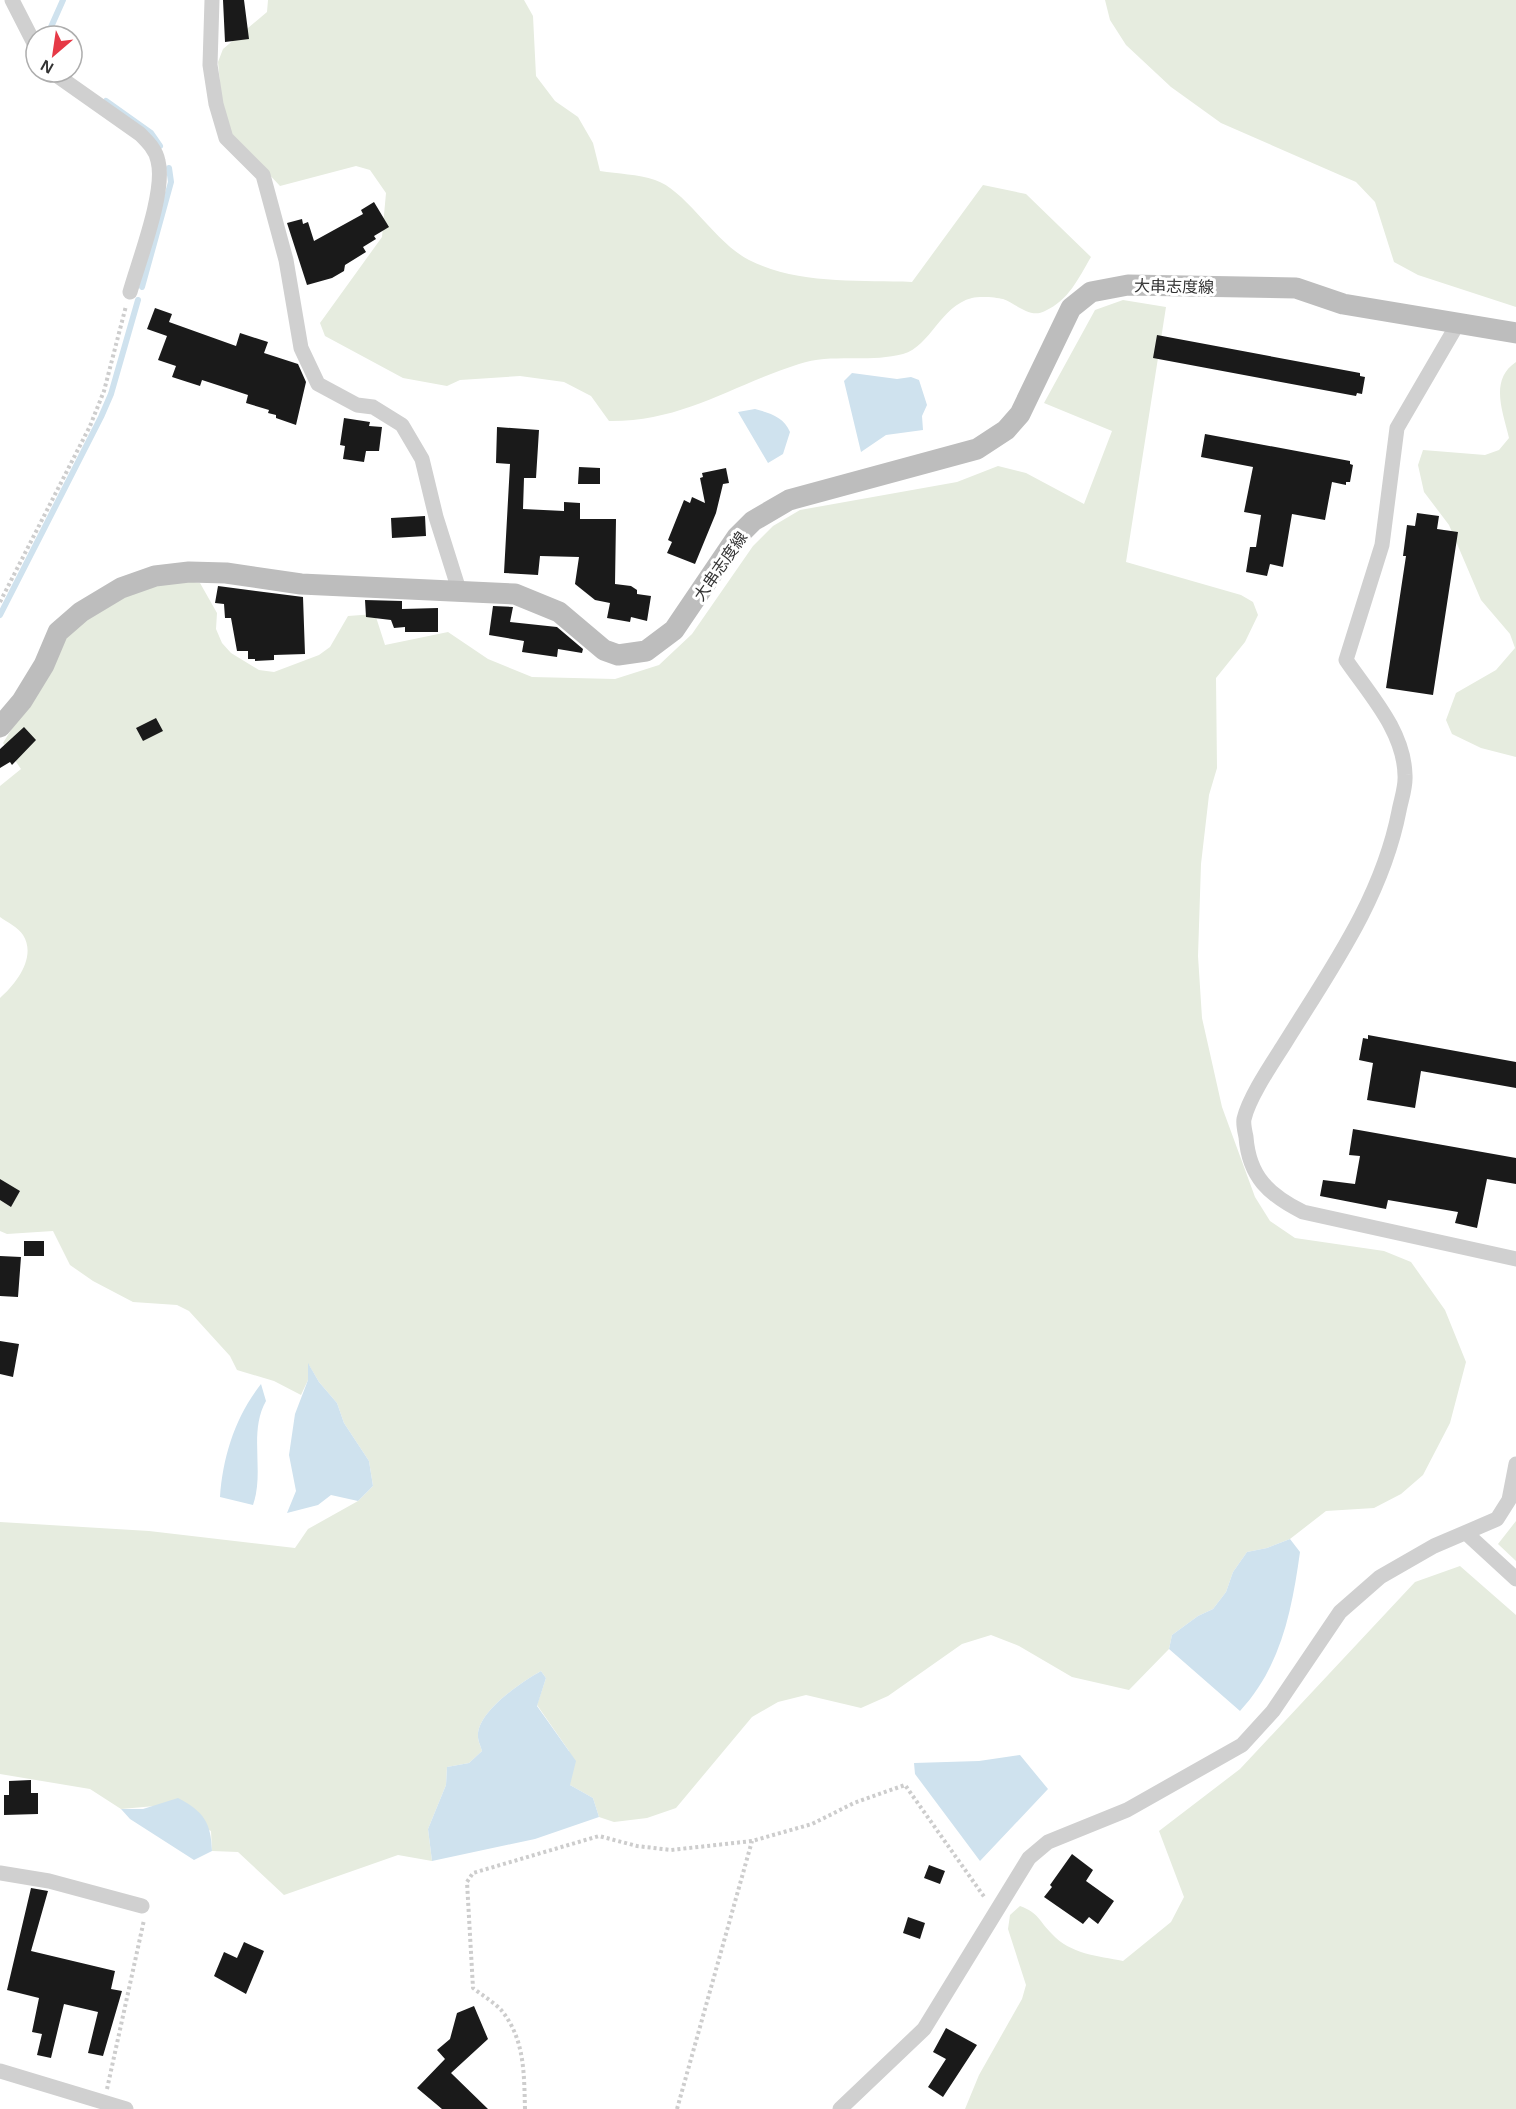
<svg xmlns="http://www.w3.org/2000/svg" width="1516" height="2109" viewBox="0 0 1516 2109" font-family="Arial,'Noto Sans JP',sans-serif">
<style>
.green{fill:#e6ecdf}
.water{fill:#cfe2ee}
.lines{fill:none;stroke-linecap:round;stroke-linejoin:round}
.stream{stroke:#cfe2ee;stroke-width:6}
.building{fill:#1a1a1a}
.path{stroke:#cdcdcd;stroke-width:4;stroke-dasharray:3 3;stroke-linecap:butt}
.minor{stroke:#d0d0d0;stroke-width:15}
.secondary{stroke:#bdbdbd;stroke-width:21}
.labels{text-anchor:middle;stroke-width:6;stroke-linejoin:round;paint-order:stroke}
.street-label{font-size:16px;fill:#333;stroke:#fff}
</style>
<rect width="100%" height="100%" fill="#fff"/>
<!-- green -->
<path class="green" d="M268,0H524L533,16L536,76L555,101L578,117L593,143L600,171C618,174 638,174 655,180C686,190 714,242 749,260C798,285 859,280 912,282L983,185L1026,194L1091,257C1078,279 1069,300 1045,311C1030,319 1017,304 1003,299C996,297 979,296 972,298C940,306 931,346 903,354C870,363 831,353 799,364C732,385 682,422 609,421L591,396L564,382L520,376L460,380L447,386L403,378L325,336L320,323L382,237L386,193L370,170L356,166L280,186L224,126L218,62L223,49L267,12Z
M1105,0H1516V307L1418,275L1394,262L1375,202L1356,182L1221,123L1171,87L1126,45L1110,20Z
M1123,300L1166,307L1126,562L1241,595L1253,602L1258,615L1245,642L1216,678L1217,768L1209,795L1201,864L1198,956L1202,1018L1222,1107L1255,1197L1270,1221L1295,1238L1384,1251L1411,1262L1445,1310L1466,1362L1450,1423L1423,1475L1401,1494L1374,1508L1326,1511L1290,1539L1267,1548L1247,1552L1233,1572L1226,1592L1213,1609L1198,1616L1172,1635L1169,1649L1129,1690L1072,1677L1019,1646L991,1635L962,1644L888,1696L861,1708L806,1695L778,1702L752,1717L676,1808L647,1818L614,1822L599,1817L593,1798L570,1785L569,1751L537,1705L546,1678L541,1671C522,1682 476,1712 478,1737C478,1741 481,1747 482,1751L469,1763L447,1767L446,1785L428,1829L432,1861L398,1855L284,1895L238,1852L212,1851L211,1831L155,1806L121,1809L90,1789L0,1774V1522L149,1531L295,1548L308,1529L358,1501L373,1486L369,1461L344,1423L337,1403L319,1382L309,1365L308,1380L301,1395L274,1381L237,1370L230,1356L189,1311L177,1305L133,1302L93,1281L70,1265L53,1231L7,1234L0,1231V998C16,984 37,957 23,935C19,928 7,922 0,917V786L21,769L3,743L50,667L62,640L91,607L175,579L200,583L217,613L216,629L222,643L231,653L259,670L274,672L319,655L330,647L348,616L375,614L385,645L448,632L488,659L532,677L615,679L659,665L692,634L753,546L773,526L800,510L957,482L998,466L1026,473L1084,504L1112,431L1044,403L1095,310Z
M1516,362V757L1481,748L1452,734L1446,720L1456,693L1496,670L1515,648L1510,634L1481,600L1449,525L1424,492L1418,465L1423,450L1485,455L1499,450L1509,438C1503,412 1489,380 1516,362Z
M1516,1521V1561L1498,1544Z
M1460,1566L1516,1615V2109H965L979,2075L1022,1999L1026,1985L1008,1929L1010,1915L1020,1906C1039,1913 1039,1921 1052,1934C1070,1954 1098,1956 1123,1961L1171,1922L1184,1897L1159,1831L1240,1769L1415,1582Z"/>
<!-- water -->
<path class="water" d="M852,373L897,379L911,377L919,380L927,405L922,416L923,430L886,435L861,452L844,381Z
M755,409C770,413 784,417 790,432L783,454L768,463L738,412Z
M308,1363L319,1382L337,1403L344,1423L369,1461L373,1486L358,1501L331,1495L318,1505L287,1513L296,1491L289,1455L295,1414L308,1380Z
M261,1384L266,1401C248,1433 265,1471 253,1505L220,1497C223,1456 235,1417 261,1384Z
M1290,1539L1300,1552C1292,1610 1281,1667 1240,1711L1169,1649L1172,1635L1198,1616L1213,1609L1226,1592L1233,1572L1247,1552L1267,1548Z
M541,1671L546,1678L537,1706L576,1761L570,1785L593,1798L599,1817L535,1839L432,1861L428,1829L446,1785L447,1767L469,1763L482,1751C481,1747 478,1741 478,1737C476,1712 522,1682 541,1671Z
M1020,1755L1048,1789L980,1861L915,1774L914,1763L979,1761Z
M178,1798C204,1812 211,1822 212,1851L194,1860L130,1819L121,1809H143Z"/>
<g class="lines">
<!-- stream -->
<path class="stream" d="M47,36L63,0
M106,101L151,133L160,146
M142,287L171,182L169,168
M0,615L101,417L111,394L138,300"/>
</g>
<!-- building -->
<path class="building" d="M223,0H244L249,39L225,42Z
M374,202L389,227L374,236L376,239L363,247L366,252L345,265L344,271L332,278L307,285L287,223L302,219L303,224L308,222L314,241L363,214L361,210Z
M155,308L172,314L169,322L236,346L240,333L268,342L264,353L298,364L306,382L296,425L276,418V415L268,413L269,410L246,403L248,395L202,380L200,386L172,377L176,366L158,360L167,336L147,329Z
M1157,335L1360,373V376L1365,377L1362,394L1357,393L1356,396L1153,358Z
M344,418L370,422L369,426L382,427L379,451H366L364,462L343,459L345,446L340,445Z
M497,427L539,430L536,478H524L523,509L564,511V502L580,503V519H616L615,584L631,586L637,590V594L651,596L647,621L631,617L630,622L607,618L610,603L595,600L575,584L579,557L540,556L538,575L504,573L510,464L496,463Z
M1205,434L1350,461V464L1353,465L1350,482H1346V485L1332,482L1325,520L1292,514L1283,567L1270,564L1267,576L1246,572L1250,547H1256L1261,515L1244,512L1253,467L1201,457Z
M579,467L600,468V484H578Z
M726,468L729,483L723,484L716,513L695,564L667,553L672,542L668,540L684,500L690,503L692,497L705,503L700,478L703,477L702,473Z
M1417,513L1439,516L1437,529L1458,532L1433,695L1386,688L1406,556H1403L1407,525L1415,526Z
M425,516L426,536L392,538L391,518Z
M218,586L303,597L305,654L274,655V660L255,661V659H248V651H237L231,618H225L224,604L215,603Z
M365,600L402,601V609L438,608V632H405V627L394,628L391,620L366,617Z
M493,606L513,607L510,622L557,627L583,649L582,653L558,649L557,657L522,652L524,641L489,635Z
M156,718L163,731L143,741L136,728Z
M24,727L36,740L12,765L10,762L0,768V749Z
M1368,1035L1516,1062V1088L1421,1071L1415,1108L1367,1100L1373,1063L1359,1060L1363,1038L1368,1039Z
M1353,1129L1516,1158V1184L1487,1179L1477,1228L1455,1223L1458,1212L1388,1200L1386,1209L1320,1196L1323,1180L1355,1184L1360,1156L1349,1155Z
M0,1179L20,1191L11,1207L0,1200Z
M24,1241H44V1256H24Z
M0,1256L21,1257L18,1297L0,1296Z
M0,1341L19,1344L13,1377L0,1374Z
M31,1780V1793H38V1814L4,1815V1795H9V1781Z
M1072,1854L1093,1870L1086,1881L1114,1901L1098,1924L1089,1917L1083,1924L1044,1897L1052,1887L1050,1885Z
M929,1865L945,1871L940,1884L924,1878Z
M31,1888L48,1891L31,1951L115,1971L111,1989L122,1991L103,2056L88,2053L98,2012L64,2004L51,2058L37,2055L42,2034L32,2032L39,1998L7,1990Z
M908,1917L925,1923L920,1939L903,1933Z
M244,1942L264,1951L246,1994L214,1976L224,1952L237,1958Z
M474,2006L488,2039L451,2073L488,2109H442L417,2088L445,2059L437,2050L450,2039L457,2013Z
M946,2028L977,2045L943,2097L928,2087L946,2059L933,2052Z"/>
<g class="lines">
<!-- path -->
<path class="path" d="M0,602L90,426L104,391L126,306
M107,2089L144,1920
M525,2109C524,2074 525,2040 502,2011C495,2003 482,1995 473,1988L467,1882L473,1873L599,1836L637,1846L671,1850L752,1841L812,1824L854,1803L905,1785L985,1898
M677,2109L752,1841"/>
<!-- minor -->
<path class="minor" d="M12,0L36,47
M212,0L210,65L216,104L226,138L263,175L286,260L301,348L318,384L357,405L373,407L402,425L422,459L436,517L459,590
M52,72L140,134C148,142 156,150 158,161C166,191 139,260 130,292
M1457,325L1397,428L1382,545L1346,660C1370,695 1404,731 1405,775C1406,787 1401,800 1399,811C1382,898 1331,969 1285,1043C1273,1062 1249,1097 1244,1119C1243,1124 1245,1132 1246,1137C1249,1177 1269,1195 1303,1212L1516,1259
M1466,1533L1516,1579
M0,1873L49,1881L142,1906
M0,2071L126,2109
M840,2109L924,2029L1029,1858L1048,1842L1127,1810L1242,1745L1273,1711L1340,1612L1380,1577L1434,1546L1497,1519L1509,1500L1516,1464"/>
<!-- secondary -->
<path class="secondary" d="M0,727L22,701L44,665L58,632L81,612L121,588L155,576L189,572L226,573L301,584L515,594L559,612L604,650L618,655L646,651L674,630L737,537L753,521L789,500L977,449L1006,430L1020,414L1071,308L1091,292L1128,285L1296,288L1343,304L1516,333"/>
</g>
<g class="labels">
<!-- street labels -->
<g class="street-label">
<text transform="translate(1174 286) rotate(1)" y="6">大串志度線</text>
<text transform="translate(720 566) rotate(-55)" y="6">大串志度線</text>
</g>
</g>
<!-- north arrow -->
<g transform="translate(54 54) rotate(209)"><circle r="28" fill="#ffffff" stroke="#adadad" stroke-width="1.5"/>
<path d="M0-4.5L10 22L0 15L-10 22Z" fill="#e63946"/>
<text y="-9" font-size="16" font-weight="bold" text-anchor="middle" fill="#333333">N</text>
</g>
</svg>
